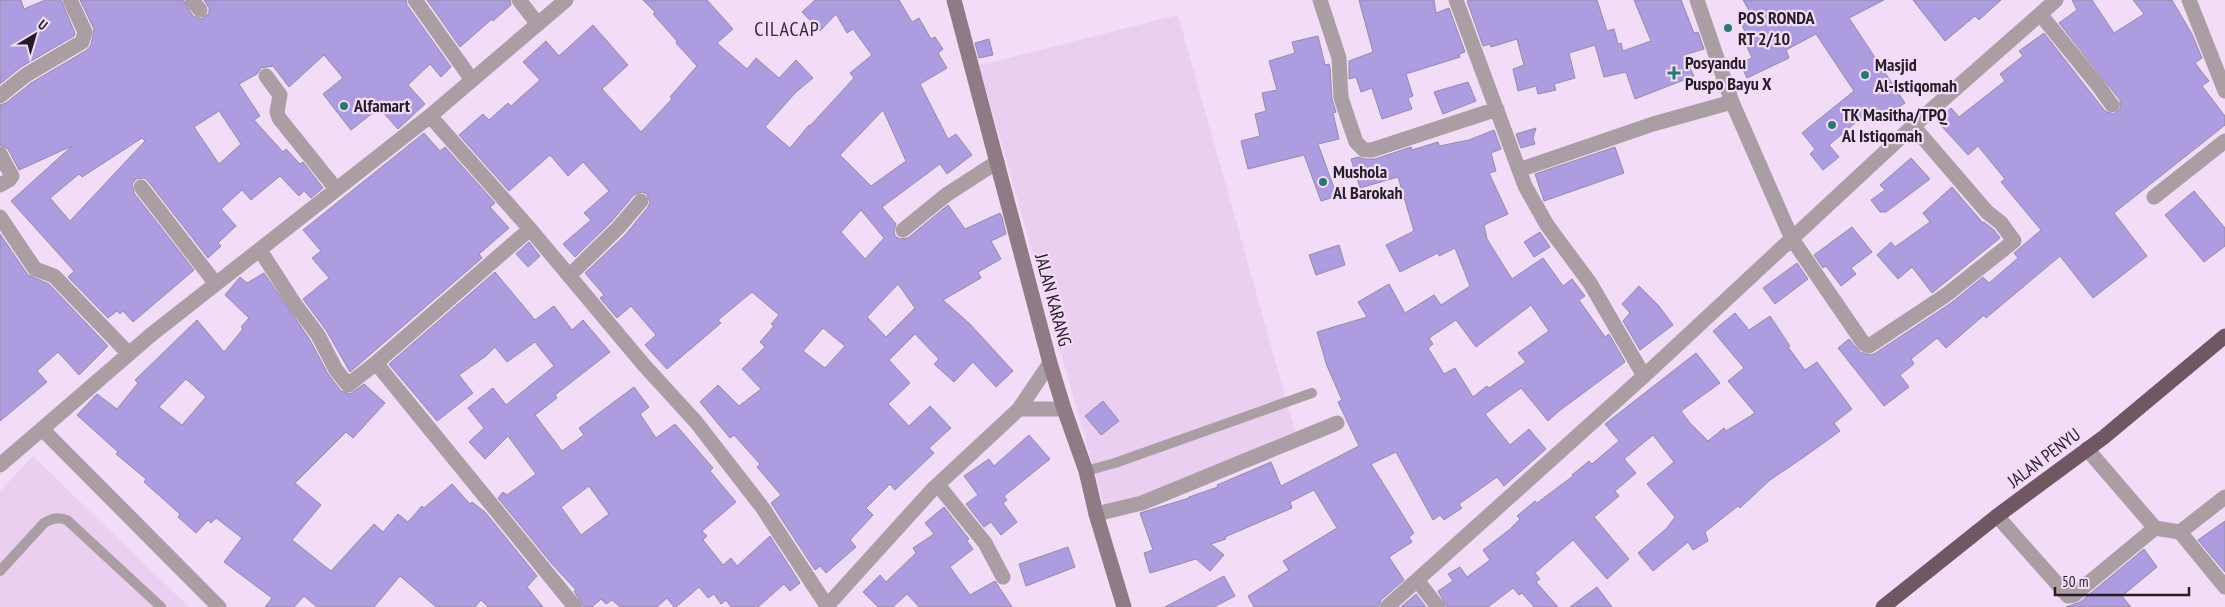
<svg xmlns="http://www.w3.org/2000/svg" width="2225" height="607" viewBox="0 0 2225 607" font-family="'PT Sans Narrow',sans-serif">
<style>
.built{fill:#ebcff1}
.building{fill:#ad9ce0;stroke:#928ba9;fill-rule:evenodd}
.lines{fill:none;stroke-linecap:round;stroke-linejoin:round}
.service{stroke:#ab9da4;stroke-width:10}
.minor{stroke:#ab9da4;stroke-width:15}
.tertiary{stroke:#ab9da4;stroke-width:15}
.secondary{stroke:#8f7a85;stroke-width:15}
.trunk{stroke:#715664;stroke-width:15}
.poi-dot{fill:#2c7675;stroke:#f3dcf8;stroke-width:2}
.labels{text-anchor:middle;stroke-width:4.5;stroke-linejoin:round;paint-order:stroke}
.poi-label{font-size:18px;font-weight:bold;fill:#251c26;stroke:#f3dcf8;text-anchor:start}
.street-label{font-size:18px;fill:#251c26;stroke:#f3dcf8}
.quarter-label{font-size:20px;letter-spacing:1px;fill:#37263b;stroke:#f3dcf8}
</style>
<rect width="100%" height="100%" fill="#f3dcf8"/>
<!-- built -->
<path class="built" d="M1178,15L1299,445L1107,515L979,65Z
M33,456L189,607H0V491Z"/>
<!-- building -->
<path class="building" d="M0,0H21L24,9L45,0H61L75,33L74,36L21,67L0,84Z
M80,0H183L193,16L201,19L209,13V8L204,0H406L407,5L451,67L441,77L430,64L410,83L408,85L425,104L398,129L379,108L351,130L323,94L343,78L324,55L289,87L273,66L261,68L257,74L239,84L260,116L254,120L283,152L286,149L300,164L303,162L323,188L311,198L304,191L299,196L280,176L251,200L242,190L221,209L236,226L218,243L221,246L208,258L148,181L144,178L136,179L132,184L134,193L194,270L133,322L123,311L120,314L117,311L108,318L68,277L74,271L11,201L72,146L19,170L8,149L0,145V105L6,103L31,83L87,50L91,45L94,29ZM219,111L241,144L219,164L194,127ZM142,138L145,141L70,221L50,198L79,174L82,177Z
M427,0H510L511,5L493,21L492,19L460,47Z
M643,0H707L733,29L717,43L747,69L756,58L779,78L796,60L813,78L795,93L765,127L790,148L809,125L810,126L854,78L850,73L872,55L853,29L847,33L836,14L820,31L802,12L815,0H899L912,22L919,18L931,39L935,37L943,49L938,53L947,68L920,84L948,139L956,134L972,155L947,174L940,164L882,207L896,224L894,231L895,236L900,239L908,238L948,205L965,229L1000,213L1002,217L1006,234L991,241L1001,259L978,272L981,278L943,300L970,324L1013,371L996,387L973,362L954,382L934,364L939,359L915,334L889,360L910,383L888,404L909,426L930,406L951,428L929,448L934,453L895,490L890,484L866,508L873,515L850,540L856,547L826,573L820,566L815,570L771,503L781,495L757,467L760,464L734,435L730,438L700,402L718,385L739,406L761,389L742,369L765,347L760,342L774,326L771,324L779,315L752,292L718,320L721,323L667,369L645,345L656,335L631,306L617,318L600,298L604,295L585,273L625,235L648,207L650,202L647,194L642,192L634,195L611,222L575,257L563,244L591,220L584,213L609,191L583,162L568,176L550,155L509,191L459,135L483,114L489,120L508,103L511,106L540,80L523,62L546,41L559,56L593,25L628,65L602,89L641,132L672,99L670,97L697,66L676,43L677,41L653,14L655,12ZM883,110L906,161L871,186L840,155ZM861,210L884,238L865,259L841,232ZM898,284L915,308L886,337L867,317ZM823,328L845,346L825,368L803,351Z
M1359,0H1434L1436,13L1449,8L1465,52L1459,54L1460,57L1406,74L1413,96L1408,98L1412,109L1382,119L1372,88L1361,92L1356,77L1349,79V61L1373,52Z
M1470,0H1597L1607,31L1614,29L1618,44L1621,43L1623,51L1651,41L1634,0H1681L1694,33L1698,32L1704,49L1684,55L1694,76L1635,99L1626,72L1604,77L1595,45L1569,53L1575,78L1554,84L1556,90L1538,94L1536,86L1518,91L1513,69L1524,65L1517,39L1491,47L1490,44L1483,46L1467,1Z
M1743,0H1884L1849,18L1905,103L1875,123L1868,112L1829,145L1839,157L1823,170L1810,154L1815,149L1802,133L1854,91L1816,34L1786,50L1789,58L1747,78L1740,63L1752,58L1747,47L1751,45L1742,25L1754,19Z
M1913,0H2001L1979,20L1975,16L1945,41Z
M2072,0H2092L2114,33L2144,14L2133,0H2172L2192,34L2202,58L2195,63L2209,81L2202,86L2225,116V125L2114,213L2147,256L2093,298L2060,256L1986,318L1984,315L1946,348L1937,338L1911,359L1914,364L1900,375L1909,387L1884,406L1838,348L1849,339L1860,352L1870,355L1874,354L1951,303L1983,277L1989,283L2018,258L2014,253L2041,230L2001,182L2005,179L1978,146L1968,155L1937,121L1951,108L1959,117L2005,81L2000,74L2023,56L2019,51L2044,33L2105,111L2113,114L2120,109V100L2059,23L2077,10Z
M1318,36L1325,65L1329,64L1330,67L1332,99L1336,112L1333,113L1339,139L1318,144L1337,196L1321,201L1304,155L1248,169L1241,141L1260,136L1255,114L1266,111L1262,93L1277,90L1269,61L1295,53L1292,42Z
M989,39L993,55L979,58L975,43Z
M1468,82L1476,101L1443,114L1434,92Z
M1536,128L1533,138L1535,144L1521,148L1516,134Z
M1494,130L1501,149L1491,153L1496,171L1489,173L1508,214L1484,225L1487,239L1512,279L1543,258L1563,286L1572,279L1585,296L1579,300L1605,337L1609,334L1625,362L1559,411L1548,421L1521,388L1485,414L1510,445L1529,429L1546,449L1504,486L1497,477L1459,504L1462,508L1444,520L1440,515L1433,520L1396,452L1371,464L1414,533L1409,537L1412,542L1389,557L1404,580L1381,600L1378,607H1254L1248,596L1289,570L1283,561L1337,528L1314,490L1290,502L1292,508L1225,537L1226,539L1211,544L1224,555L1210,571L1196,559L1150,573L1144,553L1153,550L1140,513L1189,498V497L1218,487L1217,485L1271,462L1281,486L1359,446L1338,402L1342,400L1327,366L1317,332L1367,317L1358,302L1389,284L1405,313L1434,295L1441,305L1470,286L1455,248L1439,256L1438,253L1400,272L1386,245L1414,231L1398,177L1360,188L1351,159L1358,157L1364,159H1375L1411,147L1412,150L1438,142L1439,146L1469,140ZM1531,305L1549,331L1518,353L1526,362L1489,388L1487,386L1473,397L1455,368L1444,374L1428,348L1433,344L1429,338L1456,320L1476,347Z
M424,133L440,151L445,147L495,203L490,207L509,228L479,254L482,258L350,372L326,330L303,299L329,278L312,258L321,251L303,230Z
M1615,147L1624,173L1544,201L1535,174Z
M1911,158L1930,179L1886,212H1880L1871,200L1885,190L1880,185Z
M1952,187L1983,223L1984,222L1994,230L2000,238L1932,293L1912,267L1898,279L1877,255L1891,242L1895,247L1930,222L1923,213Z
M2194,191L2225,228V246L2204,262L2165,215Z
M1852,227L1872,252L1851,268L1856,274L1841,286L1826,266L1823,268L1814,255Z
M1540,232L1550,247L1534,257L1524,242Z
M0,234L28,275L49,284L108,346L79,375L58,352L37,371L47,382L0,421Z
M529,242L540,256L528,267L516,254Z
M1339,245L1345,265L1316,275L1309,255Z
M1797,263L1808,279L1775,304L1763,288Z
M495,272L535,320L554,306L572,330L583,320L610,352L555,395L557,398L535,415L562,451L584,435L579,428L634,387L649,407L640,414L656,438L675,424L713,468L710,471L736,502L702,531L707,536L703,540L723,565L731,558L737,566L770,536L800,583L790,591L784,584L758,607H731L726,600L721,604L714,594L708,598L699,587L676,607H674L667,598L657,607H620L612,600L606,604L601,599L592,607H584L574,591L576,590L552,564L498,498L503,492L507,495L536,474L533,470L508,436L485,459L469,442L484,428L468,408L493,388L506,405L554,366L535,342L507,362L495,347L486,356L459,375L473,393L437,421L389,364ZM589,486L609,514L581,535L561,507Z
M264,273L310,340L328,374L341,391L350,394L364,384L385,403L353,438L346,432L295,483L321,505L292,540L331,571L374,524L383,532L398,514L408,522L422,506L424,508L452,484L470,504L472,502L485,512L537,576L527,587L543,607H488L481,600L475,607H436L400,576L374,607H317L304,596L294,607H265L272,598L224,562L242,538L216,518L211,523L208,520L196,533L178,517L180,514L144,482L146,479L116,454L118,452L77,415L97,394L117,409L138,383L135,380L197,320L224,352L243,329L241,327L249,318L225,295L240,277L247,283ZM186,379L206,397L182,425L159,407Z
M1639,286L1659,306L1673,325L1640,350L1623,321L1630,313L1622,304Z
M1735,313L1749,330L1770,316L1790,346L1788,347L1805,370L1817,362L1852,409L1834,423L1840,431L1804,457L1770,480L1740,508L1738,506L1705,532L1708,541L1693,550L1688,542L1653,571L1638,553L1667,528L1675,517L1647,484L1674,462L1653,435L1624,459L1636,473L1615,491L1619,496L1594,517L1629,559L1607,579L1573,540L1535,573L1540,579L1536,582L1558,607H1534L1522,593L1519,595L1513,588L1488,607H1447L1438,591L1453,581L1448,574L1460,567L1467,577L1490,560L1483,550L1509,530L1520,519L1517,516L1535,501L1537,503L1573,476L1572,475L1589,461L1592,464L1619,441L1605,424L1696,353L1720,383L1681,411L1690,423L1708,441L1724,428L1726,431L1755,413L1728,381L1744,368L1713,331Z
M1103,401L1119,421L1101,435L1085,416Z
M1029,435L1050,459L1004,496L1007,500L1003,503L1017,522L1001,535L991,522L984,527L966,504L978,495L964,476L989,459L994,466Z
M944,507L969,539L967,541L973,549L950,567L970,595L995,581L1012,607H919L907,594L893,607H878L863,592L880,575L886,582L916,553L913,548L934,534L925,523Z
M2225,521V572L2198,540Z
M1068,547L1075,567L1026,586L1019,564Z
M2144,549L2157,567L2122,596L2131,607H2066L2080,602Z
M1224,576L1235,596L1214,607H1165Z
M1597,587L1612,607H1570Z
M1416,594L1426,607H1401Z"/>
<g class="lines">
<!-- service -->
<path class="service" d="M1086,471L1115,463L1312,393
M0,571L44,523C53,518 57,517 67,520L161,607"/>
<!-- minor -->
<path class="minor" d="M192,0L200,10
M415,0L472,80
M519,0L537,23
M1320,0L1339,58L1341,98L1356,142L1364,150H1372L1497,109
M1456,0L1525,186L1547,225L1590,283L1644,376
M1697,0L1732,102L1792,239L1864,344L1869,346L1946,295L2014,241L2001,223L1987,212L1913,126
M2189,0L2225,91
M2040,14L2097,84L2112,105
M266,76L280,95L277,112L279,118L336,189
M0,96L26,75L82,42L85,32L70,0
M430,116L530,229L643,364L696,422L762,507L827,606
M0,154L12,176L9,180L0,185
M1519,170L1653,124L1732,102
M141,187L216,284
M2154,197L2225,141
M0,217L35,269L54,276L129,354
M903,230L946,195L997,162
M260,250L294,303L318,335L336,370L348,385L376,363L575,607
M569,276L618,228L641,201
M376,363L530,229
M1019,409H1064
M42,429L152,334L430,116L566,0
M2087,449L2155,528L2180,532L2225,497
M938,485L985,543L1003,577
M1096,514L1142,503L1337,423
M1997,516L2068,596L2074,595L2155,528
M2180,532L2225,587
M1417,580L1438,607
M826,607L932,490L1019,409L1050,363
M1387,607L1644,376L1913,126L2056,0"/>
<!-- tertiary -->
<path class="tertiary" d="M0,465L42,429L219,607"/>
<!-- secondary -->
<path class="secondary" d="M954,0L1050,363L1064,409L1086,471L1096,514L1124,607"/>
<!-- trunk -->
<path class="trunk" d="M1883,607L1997,516L2104,437L2225,336"/>
</g>
<!-- markers -->
<g class="poi-dot">
<circle cx="1728" cy="28" r="5"/>
<path d="M1671.5 65.5h5v5h5v5h-5v5h-5v-5h-5v-5h5z"/>
<circle cx="1865" cy="75" r="5"/>
<circle cx="344" cy="106" r="5"/>
<circle cx="1832" cy="125" r="5"/>
<circle cx="1323" cy="182" r="5"/>
</g>
<g class="labels">
<!-- poi labels -->
<g class="poi-label">
<text x="1738" y="24">POS RONDA<tspan x="1738" dy="21">RT 2/10</tspan></text>
<text x="1685" y="69">Posyandu<tspan x="1685" dy="21">Puspo Bayu X</tspan></text>
<text x="1875" y="71">Masjid<tspan x="1875" dy="21">Al-Istiqomah</tspan></text>
<text x="354" y="112">Alfamart</text>
<text x="1842" y="121">TK Masitha/TPQ<tspan x="1842" dy="21">Al Istiqomah</tspan></text>
<text x="1333" y="178">Mushola<tspan x="1333" dy="21">Al Barokah</tspan></text>
</g>
<!-- street labels -->
<g class="street-label">
<text transform="translate(1053 300) rotate(75)" y="6">JALAN KARANG</text>
<text transform="translate(2044 458) rotate(-37)" y="6">JALAN PENYU</text>
</g>
<!-- quarter labels -->
<g class="quarter-label">
<text x="787" y="36">CILACAP</text>
</g>
</g>
<!-- north arrow -->
<g transform="translate(35 35) rotate(38)" stroke="#f3dcf8" stroke-width="4" paint-order="stroke">
<path d="M0-4L9 19L0 12L-9 19Z" fill="#251c26"/>
<text y="-8" font-size="14" font-weight="bold" text-anchor="middle" fill="#251c26">U</text>
</g>
<!-- scale -->
<path d="M2055 587v8h134v-8" fill="none" stroke="#251c26" stroke-width="2.5"/>
<text x="2062" y="587" font-size="15" fill="#251c26" stroke="#f3dcf8" stroke-width="4" paint-order="stroke">50 m</text>
</svg>
